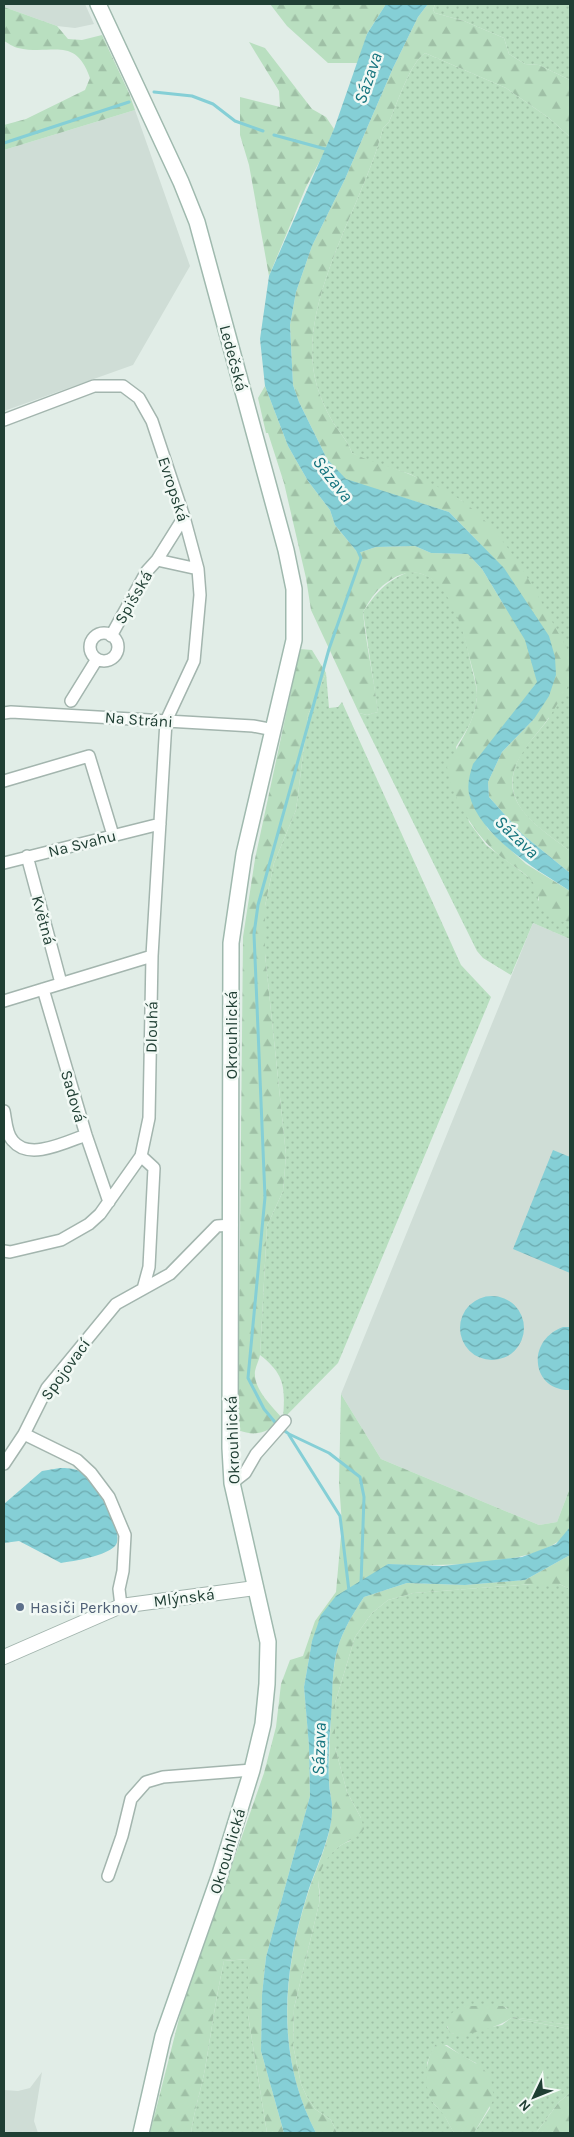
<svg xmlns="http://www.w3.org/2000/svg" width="574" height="2137" viewBox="0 0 574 2137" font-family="Karla,sans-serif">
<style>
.built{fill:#cfddd6}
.grass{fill:url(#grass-dots)}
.forest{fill:url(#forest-firs)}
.water{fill:url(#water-waves)}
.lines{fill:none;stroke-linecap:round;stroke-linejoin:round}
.stream{stroke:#85cfd6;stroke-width:3}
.minor-casing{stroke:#a3b5ae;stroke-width:14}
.tertiary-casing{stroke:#a3b5ae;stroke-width:16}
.secondary-casing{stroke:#9fb9ae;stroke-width:18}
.minor{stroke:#fff;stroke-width:11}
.tertiary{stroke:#fff;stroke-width:14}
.secondary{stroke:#fff;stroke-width:15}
.service-dot{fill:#5c6f8a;stroke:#f2f9f5;stroke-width:2}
.labels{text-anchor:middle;stroke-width:5;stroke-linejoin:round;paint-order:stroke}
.street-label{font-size:16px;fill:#203f34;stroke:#f2f9f5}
.service-label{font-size:16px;fill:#4e5e75;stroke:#f2f9f5;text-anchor:start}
.water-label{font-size:18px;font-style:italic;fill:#16757f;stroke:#f2f9f5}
</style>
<defs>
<pattern id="grass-dots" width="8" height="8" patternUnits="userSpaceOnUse" patternTransform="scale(1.25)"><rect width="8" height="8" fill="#b9dfc0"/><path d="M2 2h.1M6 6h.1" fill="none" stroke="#9fc0a6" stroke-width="1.8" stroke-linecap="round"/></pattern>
<pattern id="forest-firs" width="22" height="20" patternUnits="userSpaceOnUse" patternTransform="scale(1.25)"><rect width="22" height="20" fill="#b9dfc0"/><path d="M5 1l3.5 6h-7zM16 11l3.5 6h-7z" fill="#9fc0a6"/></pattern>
<pattern id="water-waves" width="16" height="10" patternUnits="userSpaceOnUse" patternTransform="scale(1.25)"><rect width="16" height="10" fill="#85cfd6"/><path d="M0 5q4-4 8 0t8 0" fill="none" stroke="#6ca9ae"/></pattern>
</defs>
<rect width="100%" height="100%" fill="#e1ede7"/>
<!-- built -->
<path class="built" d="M4,4H85L94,24L75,28L57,26L4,7Z
M135,110L190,266L133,365L4,411V150Z
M533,923L570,939V1488L557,1522L539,1525L381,1459L341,1394Z
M42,2072L34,2121L38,2133H4V2090L18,2091L30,2088Z"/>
<!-- grass -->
<path class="grass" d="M435,4H570V80L539,65L525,64L509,54L504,38L464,21L435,13L433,10Z
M425,53L506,88L549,118L570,137V851C539,827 496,804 519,758C526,744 540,731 549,718L462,501L410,474L365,460L352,453C347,439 337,430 330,417C325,408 320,396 317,386C293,307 364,205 383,128L389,122C397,104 410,63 425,53Z
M408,572C451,570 465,632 471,665C473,674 477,686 477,695C475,719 468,728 456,747L469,822L486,845L531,879L538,889V900L566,922H570V939L533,923L511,975L483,958L477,951L359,713L367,715L378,712L363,612C377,592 385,582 408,572Z
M326,673L329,708L338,707L342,702L461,965L491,997L338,1363L283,1419C285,1389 286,1375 260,1355L267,1226L283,1191L286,1155L265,954V906L274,863L296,810L308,715Z
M533,1584H559L570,1589V2025L511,2017L507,2008L502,2006H465L447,2027L451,2033L454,2034L502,2025L511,2018L570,2029V2093L559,2102L536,2133H474L490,2108L476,2063L462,2056L447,2045H435L427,2063L430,2097L434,2104L443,2113L454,2133H337L331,2120L315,2109L307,2097L301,2084L293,2045L294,2008L319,1904C321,1895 319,1889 318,1880C318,1864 336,1845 350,1841L361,1818L347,1792L335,1747V1703L355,1637L372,1613L388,1600L414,1593Z
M248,1959V2015L267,2133H191C194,2111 201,2090 205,2069C211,2033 216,1997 224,1961Z"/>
<!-- forest -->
<path class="forest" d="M270,4H386L367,34L358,63H328L287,26Z
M428,4H435L433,10L435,13L464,21L504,38L509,54L525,64L539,65L570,80V137L549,118L506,88L425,53C410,63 397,104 389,122L383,128C364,205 293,307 317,386C320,396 325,408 330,417C337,430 347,439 352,453C364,459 375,462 387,466C408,473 445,488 462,501C504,531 530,581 554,625C558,634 567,645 569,655C571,662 570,675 569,681C568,690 559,700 555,708C545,726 530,739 520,757C494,802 539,827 570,851V873L522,834L489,797L488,782L502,752L534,719L549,636L504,568L449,512L346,480L327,459L299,402L293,385L290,325L296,292L312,246L345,179L393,68L418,17Z
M4,7L57,26L68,39L82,40L102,35L129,93L135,110L4,150V125L26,119L85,90L90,78C75,35 52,56 18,48C13,47 8,43 4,41Z
M249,42L265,48L312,109L326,117L334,129L323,155L306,187L269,276L249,165L240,135V97L280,107L279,91Z
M265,386L288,446L308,481L330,510L335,525L358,553L376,547L415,546L431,553L468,554L482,569L525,640L537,682L503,728L469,794L488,829L526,864L570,891V922C563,922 558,921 552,917C533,908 543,894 531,880C523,871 513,866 504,859C477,839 452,799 447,767C459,742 476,722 477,694C477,682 472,668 469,656C460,612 432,539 378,590C372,596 367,605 363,612C366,646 374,678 378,712L367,715L359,713L311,610L306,578L284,483L268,433H266L258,398Z
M300,649L312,650L326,673L308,715L296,810L274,863L265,906V954L286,1155L283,1191L267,1226L260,1355C259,1360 256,1366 255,1371C253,1389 272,1406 283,1419C269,1431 258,1438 238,1430L243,937L255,859Z
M341,1394L381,1459L539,1525L557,1522L570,1488C570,1499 573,1515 570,1526C559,1568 423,1567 388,1564L312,1641L304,1687L309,1746L310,1796L266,1957L262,1995L261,2051L284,2133H267L248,2015V1959L224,1961C216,1997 211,2033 205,2069C201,2090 194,2111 191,2133H150L181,2011L264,1773L276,1727L281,1684L290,1660L303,1656L315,1621L336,1592L342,1524L339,1483Z
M570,1555V1589L559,1584H533L414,1593L388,1600L372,1613L355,1637L335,1703V1747L347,1792L361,1818L364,1829C358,1837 354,1838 345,1843C333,1849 322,1863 319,1877C317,1884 321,1895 319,1904L294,2008L293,2045L301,2084L307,2097L315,2109L331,2120L337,2133H316C276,2057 282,1973 308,1893C316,1868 330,1841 332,1814C333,1803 329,1791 329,1780C329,1758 330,1737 331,1715C332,1693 332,1669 338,1647C343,1630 354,1612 364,1597L407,1583L465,1585L525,1580Z
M465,2006H503L511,2011L512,2017L570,2025V2029L511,2018C499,2027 464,2038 450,2033C443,2020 452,2009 465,2006Z
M441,2043L482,2067L491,2079L494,2099L474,2133H454C450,2127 447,2119 442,2113C440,2110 437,2107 434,2104C422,2088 425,2061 435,2045Z
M570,2093V2133H536L559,2102Z"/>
<!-- water -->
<path class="water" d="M386,4H428L418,17L393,68L345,179L312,246L296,292L290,325L293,385L299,402L327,459L346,479L449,512L504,568L549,636L555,657L556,675L549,696L534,719L502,752L488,782L489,797L522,834L570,873V891C536,869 480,837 469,794C467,783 470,774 473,764L537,682L525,640L482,569L468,554L431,553L415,546L376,547L358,553L335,525L330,510L308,481L288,446L265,386L260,339L269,276L334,129L367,34Z
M553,1150L570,1157V1273L513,1249Z
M460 1328a32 32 0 1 1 64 0a32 32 0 1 1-64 0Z
M563,1327H570V1390C532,1391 525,1341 563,1327Z
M60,1468C66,1468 73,1468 79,1471C92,1478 127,1533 115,1546C106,1556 74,1561 61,1563L19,1541L4,1543V1504L42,1471Z
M570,1527V1555L525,1580L465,1585L407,1583L364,1597C354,1612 343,1630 338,1647C331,1670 333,1695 331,1718C329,1740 328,1761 329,1782C329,1792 333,1802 332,1812C332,1835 314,1872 307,1895C282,1975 276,2056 316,2133H284L261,2051L262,1995L266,1957L310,1796L309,1746L304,1687L312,1641L321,1615L336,1596L388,1564L443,1566L522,1557L556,1544Z"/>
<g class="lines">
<!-- stream -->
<path class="stream" d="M154,92L192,96L213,104L235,121L263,131
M274,135L329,150
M4,143L129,102
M358,551L361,558L329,649L258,905L254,934L265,1197L248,1378L264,1409L279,1427L289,1434L329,1453L360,1477L364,1497L361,1584
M289,1435L340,1516L349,1591"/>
<defs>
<path id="minor" d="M4,420L94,386H123L139,398L152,421L184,517L198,569L200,595L194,661L166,721L152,956L149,1118L141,1156L100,1214L89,1224L61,1240L10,1252L4,1251
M157,560L198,569
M90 647a14 14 0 1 1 28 0a14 14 0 1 1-28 0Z
M111,636L147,571L157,560L184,517
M71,701L97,659
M4,713L11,712L253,726L274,730
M4,781L89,756L113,835
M27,856L61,983
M4,863L160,824
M43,989L86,1135L109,1202
M4,1001L152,956
M4,1111C6,1120 6,1134 13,1141C29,1161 66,1142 86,1135
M141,1156L154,1168L149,1267L143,1289
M24,1434L77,1460L91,1473L109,1497L125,1535L123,1571L119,1589L121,1606
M4,1464L24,1434L47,1388L116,1304L170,1274L217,1226L232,1225
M232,1483L245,1473L256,1454L285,1421
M108,1876L122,1836L131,1799L146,1782L163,1777L252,1770"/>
<path id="tertiary" d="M4,1657L121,1606L255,1588"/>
<path id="secondary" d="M98,4L181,182L197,222L286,550L294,589V640L244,854L231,943L230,1448L232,1483L268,1642L267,1684L263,1724L252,1770L220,1874L163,2036L141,2133"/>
</defs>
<!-- minor casing -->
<use href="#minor" class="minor-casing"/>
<!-- tertiary casing -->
<use href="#tertiary" class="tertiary-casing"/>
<!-- secondary casing -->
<use href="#secondary" class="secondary-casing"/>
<!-- minor -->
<use href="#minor" class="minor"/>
<!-- tertiary -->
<use href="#tertiary" class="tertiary"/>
<!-- secondary -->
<use href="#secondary" class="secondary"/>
</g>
<!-- markers -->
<circle class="service-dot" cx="20" cy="1607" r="5"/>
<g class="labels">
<!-- street labels -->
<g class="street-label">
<text transform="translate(234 358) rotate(75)" y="6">Ledečská</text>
<text transform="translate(174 489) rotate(72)" y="6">Evropská</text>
<text transform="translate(133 597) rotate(-60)" y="6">Spišská</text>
<text transform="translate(139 719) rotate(4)" y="6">Na Stráni</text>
<text transform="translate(82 843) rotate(-14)" y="6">Na Svahu</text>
<text transform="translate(44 920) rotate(75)" y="6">Květná</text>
<text transform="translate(151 1027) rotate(-89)" y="6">Dlouhá</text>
<text transform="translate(231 1035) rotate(-90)" y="6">Okrouhlická</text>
<text transform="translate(74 1096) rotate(74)" y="6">Sadová</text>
<text transform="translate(65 1369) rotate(-54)" y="6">Spojovací</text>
<text transform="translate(232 1440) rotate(-92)" y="6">Okrouhlická</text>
<text transform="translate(184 1597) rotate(-7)" y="6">Mlýnská</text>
<text transform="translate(227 1851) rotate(-73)" y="6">Okrouhlická</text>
</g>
<!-- service labels -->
<g class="service-label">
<text x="30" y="1613">Hasiči Perknov</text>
</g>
<!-- water labels -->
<g class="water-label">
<text transform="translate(368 78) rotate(-71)" y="6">Sázava</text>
<text transform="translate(333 479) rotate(52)" y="6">Sázava</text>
<text transform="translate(517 837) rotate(44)" y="6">Sázava</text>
<text transform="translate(319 1749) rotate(-88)" y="6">Sázava</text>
</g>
</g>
<!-- border -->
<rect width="574" height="2137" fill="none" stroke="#203f34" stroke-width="10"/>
<!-- north arrow -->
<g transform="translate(534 2097) rotate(227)" stroke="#f2f9f5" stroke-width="4" paint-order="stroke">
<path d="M0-4L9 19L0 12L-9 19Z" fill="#203f34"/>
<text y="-8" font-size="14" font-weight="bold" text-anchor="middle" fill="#203f34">N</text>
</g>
</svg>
